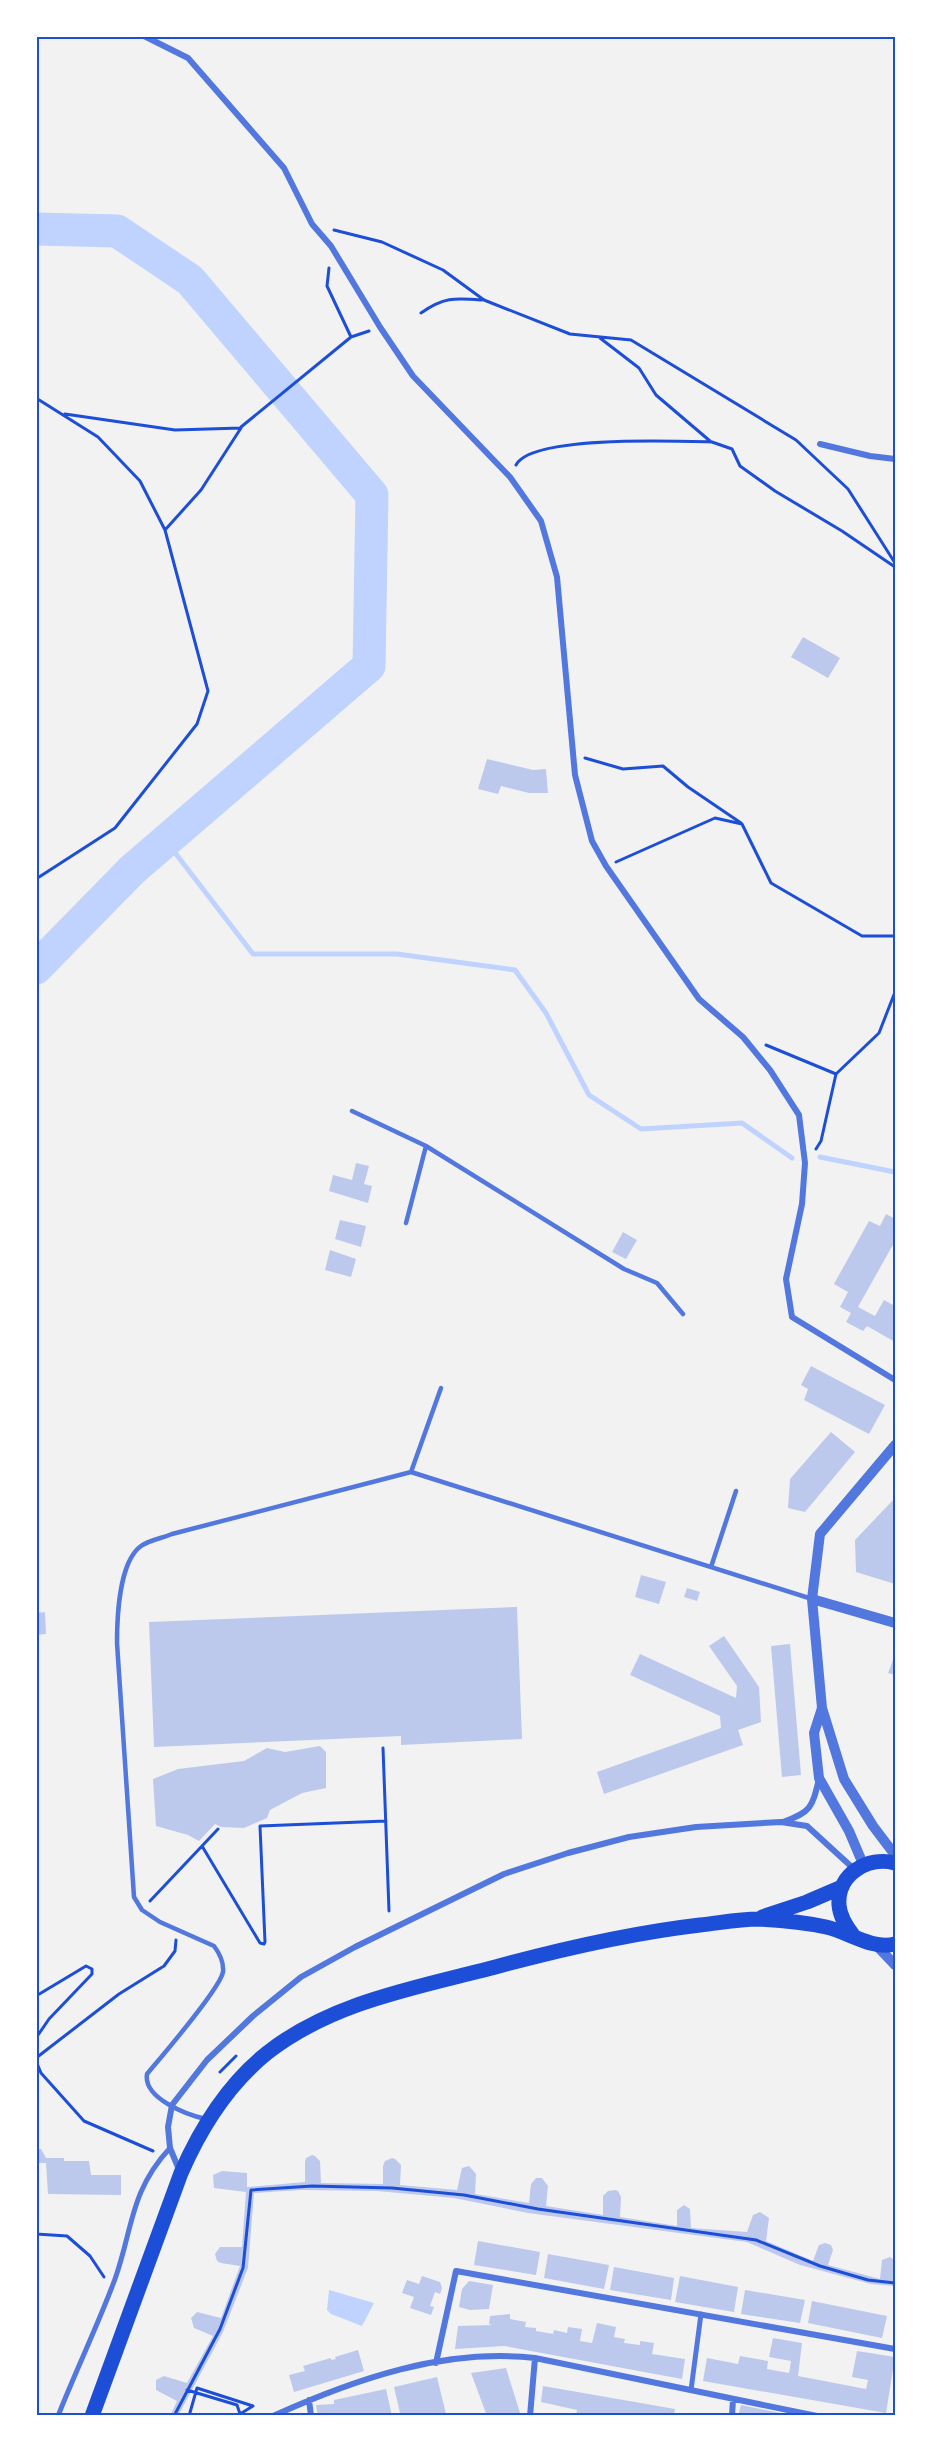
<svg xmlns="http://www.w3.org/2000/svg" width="931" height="2452" viewBox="0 0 931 2452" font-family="'Archivo Narrow',sans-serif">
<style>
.water{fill:#bfd3fe}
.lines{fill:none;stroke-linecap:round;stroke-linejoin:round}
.stream{stroke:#bfd3fe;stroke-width:5}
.river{stroke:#bfd3fe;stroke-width:33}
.building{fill:#bdc9ec}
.path{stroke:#1d4ed8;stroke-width:3}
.service{stroke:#5277de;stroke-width:4.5}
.pedestrian{stroke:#5277de;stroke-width:5}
.minor{stroke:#5277de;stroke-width:6}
.tertiary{stroke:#5277de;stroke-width:10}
.trunk{stroke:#1d4ed8;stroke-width:15}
.neatline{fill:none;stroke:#1d4ed8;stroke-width:2}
</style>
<rect width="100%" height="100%" fill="#f2f2f2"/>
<!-- water -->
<path class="water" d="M329,2290L374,2303L362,2326L331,2314L327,2310Z"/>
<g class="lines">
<!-- stream -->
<path class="stream" d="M166,841L253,954H397L515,970L546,1013L589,1095L641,1129L742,1123L792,1158
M820,1157L895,1172"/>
<!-- river -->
<path class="river" d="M36,229L117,231L190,280L372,495L369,666L132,870L36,968"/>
</g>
<!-- building -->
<path class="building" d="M803,637L840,658L828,678L791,657Z
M487,759L533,770L546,769L548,793H529L501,786L498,794L478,789Z
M356,1163L369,1166L364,1184L372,1186L368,1203L329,1191L333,1175L352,1180Z
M886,1214L895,1219V1241L858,1307L875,1316L884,1300L895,1306V1342L867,1326L863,1331L846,1322L851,1313L840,1307L848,1292L834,1284L869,1221L880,1226Z
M340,1220L366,1226L361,1247L335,1239Z
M623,1232L637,1240L626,1259L612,1252Z
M330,1250L356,1259L351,1277L325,1270Z
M811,1366L885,1405L869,1434L804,1400L808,1389L801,1385Z
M831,1432L855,1452L805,1512L788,1508L790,1479Z
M895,1498V1584L856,1572L855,1540Z
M641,1575L666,1582L659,1604L635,1597Z
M687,1588L700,1592L697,1601L684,1597Z
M517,1607L522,1739L401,1745V1736L154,1747L149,1622Z
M45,1612L46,1634L36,1635V1613Z
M724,1636L759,1687L761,1722L738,1730L743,1745L604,1794L597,1772L721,1728L720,1716L630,1675L640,1654L736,1698L737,1686L709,1646Z
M790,1644L801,1775L782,1777L771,1646Z
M895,1655V1675L888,1673Z
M320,1746L326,1752V1788L302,1793L270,1810L267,1818L244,1828L221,1827L215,1824L199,1841L188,1835L156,1826L153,1779L178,1769L244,1761L267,1748L285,1752Z
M36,2149H41L46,2158H64V2161H89L91,2175H121V2195L48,2194L46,2163H36Z
M312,2155L315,2156L320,2161L321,2183L383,2184V2166L385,2161L392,2158L395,2159L401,2165L400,2185L457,2190L462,2168L469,2166L476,2174L475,2194L529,2203L531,2184L536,2178H542L548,2186L546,2206L603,2215V2196L608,2191L615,2190L618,2191L621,2197L620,2217L677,2226V2210L684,2205L690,2209L691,2228L747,2232L753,2215L760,2212L769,2218L766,2241L813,2261L819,2245L825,2243L831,2245L833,2250L828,2265L880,2279L882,2260L890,2257L893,2259L895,2286L871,2284L800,2265L747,2242L528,2213L454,2198L377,2191L301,2190L254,2193L248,2268L223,2332L178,2416H170L177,2401L156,2390V2380L164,2376L187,2383L213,2336L194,2328L191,2318L197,2312L221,2318L240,2266L221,2263L217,2261L215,2254L220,2247H242L246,2192L214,2188L213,2175L222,2171L247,2173V2187L305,2182V2162L306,2158Z
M478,2241L540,2252L536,2275L474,2265Z
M548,2254L609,2265L604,2289L544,2278Z
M614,2267L674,2278L671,2300L610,2290Z
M422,2276L440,2282L442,2288L440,2294L435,2292L430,2306L434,2307L431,2315L410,2308L414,2297L402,2293L407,2280L419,2284Z
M680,2276L738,2287L734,2312L675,2302Z
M469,2281L493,2285L489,2309L470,2310L459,2307L462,2289Z
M745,2290L805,2300L800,2323L741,2314Z
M812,2301L887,2316L882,2338L808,2323Z
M510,2314V2319L526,2322L525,2327L536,2328V2331L553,2334L554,2330L567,2333L568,2327L582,2329L580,2341L592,2343L597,2323L616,2327L614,2337L625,2339L624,2343L640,2345V2341L654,2343L652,2354L685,2359L682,2379L504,2346L455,2349L458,2326L492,2325L489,2324L490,2316Z
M773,2338L802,2343L798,2376L866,2389L868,2380L852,2377L857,2351L895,2357L886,2413L703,2381L707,2358L738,2364L740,2356L768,2361L767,2369L789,2373L791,2361L769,2357Z
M358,2350L364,2371L294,2392L289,2375L305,2371L303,2366L331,2358V2360L336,2359L335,2357Z
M506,2368L521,2416H487L471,2373Z
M437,2377L446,2414L404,2416L400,2413L394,2387Z
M543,2386L675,2409L674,2416H576L577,2410L541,2402Z
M386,2389L392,2416H318L316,2405L334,2404V2400Z
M741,2405L790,2415V2416H738Z"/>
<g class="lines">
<!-- path -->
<path class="path" d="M334,230L382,242L443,270L484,300L570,334L631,340L796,440L848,489L895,563
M329,268L327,286L351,337
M421,313C444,297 454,298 482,300
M600,338L639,368L656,395L710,441
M36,398L98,437L140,481L165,530L208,691L197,724L115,828L36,879
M65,414L175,430L241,428L201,490L165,530
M241,427L351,337L369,331
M516,465C531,435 677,441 712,442L732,449L740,466L775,491L842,531L895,567
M585,758L623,769L663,766L688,787L741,823
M616,862L715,818L742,824L771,883L862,936H895
M766,1045L836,1074
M816,1149L821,1141L836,1074L879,1033L895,992
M383,1748L389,1911
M202,1846L218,1829
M150,1901L202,1846L260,1943L264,1944L265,1942L260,1826L386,1821
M36,1996L86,1966L92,1969V1974L49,2019L36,2038
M36,2058L119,1994L164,1966L175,1951L176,1940
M36,2061L41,2073L84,2121L153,2151
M220,2072L236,2056
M36,2234L67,2236L90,2256L104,2277
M187,2390L237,2405L240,2414L253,2406L197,2388L189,2416
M174,2416L220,2329L243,2268L251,2190L312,2186L392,2188L464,2195L538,2209L756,2240L820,2266L868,2280L895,2283"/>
<!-- service -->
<path class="service" d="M352,1111L426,1146L624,1269L657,1283L683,1314
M406,1223L426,1146
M411,1472L441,1388
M711,1567L736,1491
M206,2119C187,2115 143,2098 147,2074C162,2056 220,1989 223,1972C224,1962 220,1954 214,1946L160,1922L142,1910L134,1897L117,1643C117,1618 119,1562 141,1546C149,1540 163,1538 172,1534L411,1472L812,1599"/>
<!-- pedestrian -->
<path class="pedestrian" d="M691,2390L701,2314
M58,2416C76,2370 98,2325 115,2279C133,2228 130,2191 170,2148"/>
<!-- minor -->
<path class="minor" d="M144,36L188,58L284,168L312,224L331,246L380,327L413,376L510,477L541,521L557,577L575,775L592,841L606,866L699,999L743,1037L770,1070L799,1115L805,1163L802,1204L786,1279L792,1317L895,1380
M820,444L870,456L895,459
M783,1822C811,1812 812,1808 819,1779
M180,2172L170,2148L168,2127L172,2105L207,2060L253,2016L301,1977L355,1947L504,1874L568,1853L629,1837L696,1827L781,1822L807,1826L854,1869
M436,2363L456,2271L895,2349
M309,2400L311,2416
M273,2416C355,2379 444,2348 535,2358L817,2416
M530,2416L535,2358
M732,2416L733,2399"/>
<!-- tertiary -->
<path class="tertiary" d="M895,1445L820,1534L812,1599L822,1708L839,1763L844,1779L873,1826L895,1855
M812,1599L895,1623
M822,1708L814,1733L819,1778L849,1831L863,1864
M877,1946L895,1965"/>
<!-- trunk -->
<path class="trunk" d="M762,1917L807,1902L842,1887
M853,1935C846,1926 840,1917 839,1905C837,1874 868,1856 895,1863
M92,2416L181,2173C201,2127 227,2085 267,2053C333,2001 420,1987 499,1966C566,1948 631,1933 700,1925C719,1923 739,1919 758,1919C780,1920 804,1922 826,1927C849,1932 872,1950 895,1944"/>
</g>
<!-- border -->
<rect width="931" height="2452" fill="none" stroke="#ffffff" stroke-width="75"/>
<rect x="38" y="38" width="856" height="2376" class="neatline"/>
</svg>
